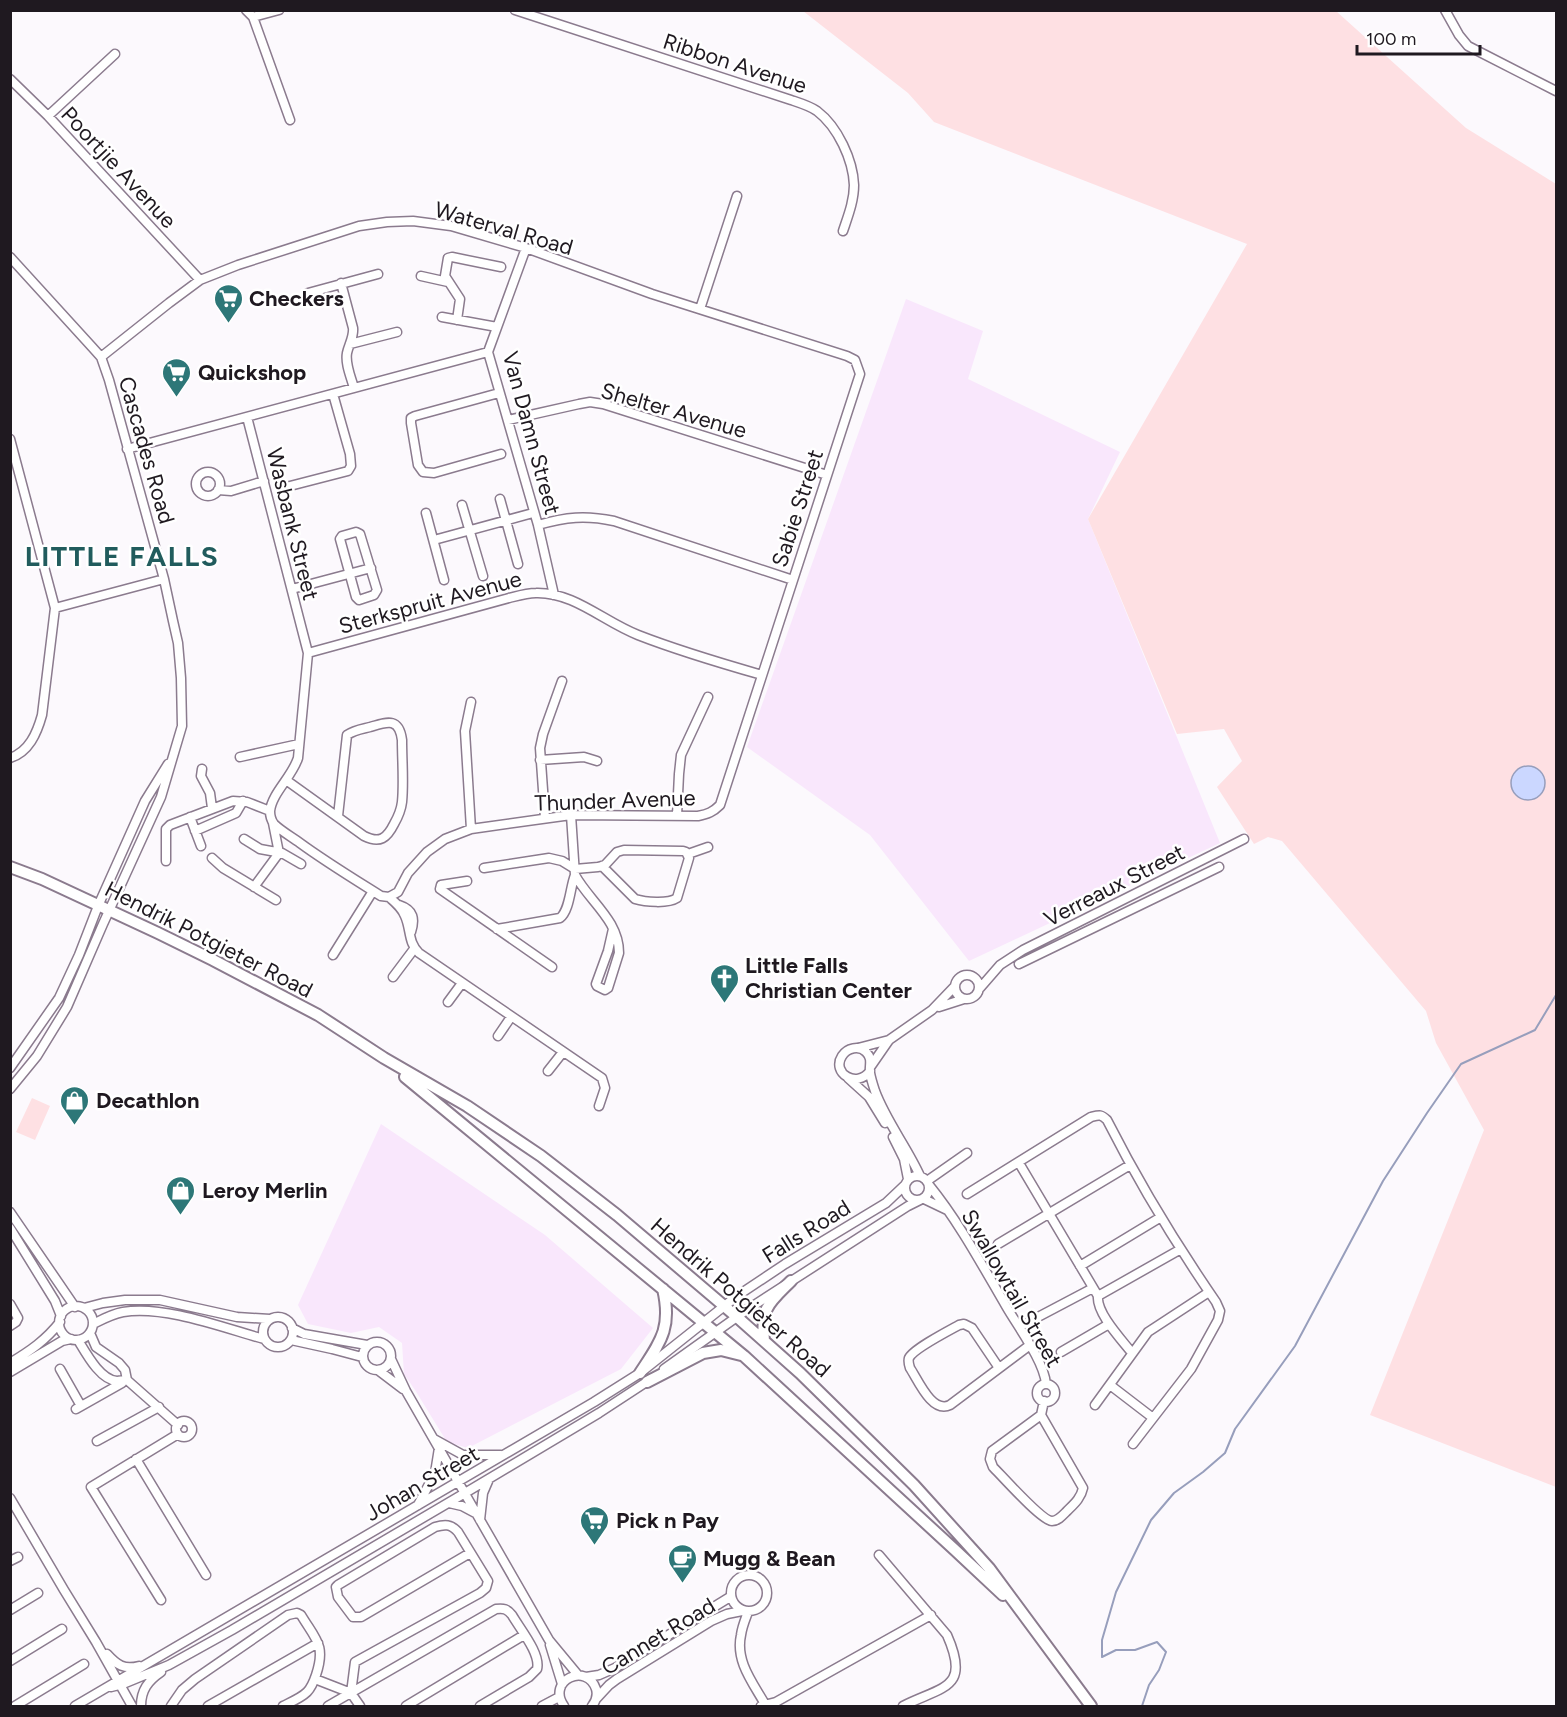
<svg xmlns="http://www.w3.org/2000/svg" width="1567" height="1717" viewBox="0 0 1567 1717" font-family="Figtree,sans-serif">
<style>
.built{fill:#f9e7fc}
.green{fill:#fee0e3}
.water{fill:#cbd7ff;stroke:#979ebc;stroke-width:1.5}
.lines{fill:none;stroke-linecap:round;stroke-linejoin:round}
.stream{stroke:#979ebc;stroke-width:2}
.minor-casing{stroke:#8b7b8e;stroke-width:11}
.major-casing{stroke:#8b7b8e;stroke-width:14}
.minor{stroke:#fff;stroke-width:8}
.major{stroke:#fff;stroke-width:10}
.labels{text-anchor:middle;stroke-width:5;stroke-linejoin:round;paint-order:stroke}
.street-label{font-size:22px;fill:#1f1920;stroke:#fff}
.poi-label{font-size:22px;font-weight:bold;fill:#1f1920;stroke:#fff;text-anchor:start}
.district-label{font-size:28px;font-weight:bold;letter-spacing:1.5px;fill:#215c5d;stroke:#fff}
</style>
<rect width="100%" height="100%" fill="#fcf9fd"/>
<!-- built -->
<path class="built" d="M906,299L983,331L968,379L1120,452L1088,519L1220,843L969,961L870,835L747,747Z
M381,1124L545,1235L653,1328L621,1369L468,1448L447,1442L415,1390L404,1374L402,1343L379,1327L351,1333L308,1324L298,1305Z"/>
<!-- green -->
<path class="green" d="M803,11H1336L1466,128L1556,184V1487L1370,1415L1484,1130L1436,1043L1426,1011L1282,841L1268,837L1254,844L1217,787L1242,761L1224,729L1177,734L1088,519L1247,244L934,122L908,93Z
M32,1098L50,1106L35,1140L16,1132Z"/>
<!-- water -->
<path class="water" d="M1511 783a17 17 0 1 1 34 0a17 17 0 1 1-34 0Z"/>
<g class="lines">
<!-- stream -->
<path class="stream" d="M1142,1706L1149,1685L1159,1670L1166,1652L1157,1642L1135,1650H1116L1102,1657V1640L1116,1592L1151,1520L1174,1493L1203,1472L1225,1453L1235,1429L1295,1346L1383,1181L1427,1113L1461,1064L1535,1030L1556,995"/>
<defs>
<path id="minor" d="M246,10L253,17L290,120
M515,10L791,100C800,103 810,106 817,111C838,127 853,160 854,185C854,201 848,216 843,231
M1445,10L1459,35L1468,46L1556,91
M253,17L279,10
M10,79L48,116L200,280
M48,116L115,54
M526,248L488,352L538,525L554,595
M10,257L92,347L101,357L109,380L164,579L173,621L178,643L181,678L182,726L161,797L103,924L67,1007L37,1056L10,1089
M421,276L448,282
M341,283L353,328C354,337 349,344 347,353C345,364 351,377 354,388
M308,293L378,274
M700,309L737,196
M442,317L497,327
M457,320L460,299L445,276L448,258L452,257L501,267
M350,344L397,332
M101,357L169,303L200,280L238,265L359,226L387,222L413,221L451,226L526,248L652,294L847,356L855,360L860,374L720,805C713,812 708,814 698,816L571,815L471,829L445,839L427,852L408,873L398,892L389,897L381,896C354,879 326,862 300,843C292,837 281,831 274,824C271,820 270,816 270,811C272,793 292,777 298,758L308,653L247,417
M499,393L415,416L411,418V423L418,465L423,472L434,473L501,454
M508,420L579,404L590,402L603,404L827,475
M10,439L55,608L42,715C37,733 29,752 10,758
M127,449L488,352
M196 484a12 12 0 1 1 24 0a12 12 0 1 1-24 0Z
M286,487L348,471L351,466L350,454L333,394
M218,490L231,491L264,481
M500,499L518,564
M462,505L483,576
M426,513L444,580
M538,525C566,517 585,515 614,521L793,580
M356,532L360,534L377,590L374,595L359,600L356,597L340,539L342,536Z
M434,540L533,513
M292,589L371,568
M55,608L164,579
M308,653L509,598C517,596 527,593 536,593C574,592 604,622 638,635C679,651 720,663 762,675
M240,757L299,744
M540,760L584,757L597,761
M202,769L201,776L210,793L212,808
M286,780L364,836C380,844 387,838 394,824C398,817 401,811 402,802C404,782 402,761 402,740C399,717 387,722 370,727C362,729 354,730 347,735L338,816
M571,815L575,875C589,901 619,920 619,953L608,988L605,990L597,986L596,984L608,951L613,929
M677,815L679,774L681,755L708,697
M190,817L201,846
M545,818L540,748L543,734L562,681
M471,829L465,731L471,702
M195,831L236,813L243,801
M244,839L260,849L282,853L301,864
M688,854L708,847
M212,858L223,868L276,900
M166,861V829L170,825L233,801L247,802L270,811
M484,868L549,858L562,861L575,869L598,867L605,865L617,852L624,850L683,851L686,852L689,858L677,898C668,904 645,902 635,899L602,866
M467,881L441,885L440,889L552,967
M254,887L279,853L273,823
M389,897C396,903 402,908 405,916C411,929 408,943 419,953L602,1078L605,1088L599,1106
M399,905C414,910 415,919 411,932
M497,929L560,918C570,910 570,887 575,875
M333,955L373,891
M1019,964L1219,867
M955 987a12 12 0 1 1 24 0a12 12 0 1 1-24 0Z
M393,977L414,949
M980,988L1000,965L1023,950L1244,839
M448,1002L462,983
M939,1007L964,999
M498,1036L511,1017
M858,1048L889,1040
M871,1066L889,1040L932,1010L955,986
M10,1068L59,998L79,955L98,906L145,801L168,764
M548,1071L563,1052
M870,1071C857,1089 831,1073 842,1056C847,1048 859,1045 866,1052C873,1059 869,1065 870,1073C871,1079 873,1085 875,1091C886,1121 907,1147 920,1176
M848,1078L869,1097L885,1123
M893,1137L904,1159L908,1179
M1019,1163L1098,1296C1096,1313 1122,1340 1132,1353
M905 1188a12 12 0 1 1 24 0a12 12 0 1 1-24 0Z
M927,1181L967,1153
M929,1185C959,1222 982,1265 1006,1306C1018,1327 1044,1361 1046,1384
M967,1194L1091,1117C1099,1115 1101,1114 1107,1120C1139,1183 1176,1244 1216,1302L1220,1311L1218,1320L1191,1369L1133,1444
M924,1199L947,1210
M10,1212L75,1307
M10,1228L55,1301L61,1316
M998,1244L1130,1165
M1080,1266L1161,1217
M1098,1296L1181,1249
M10,1304L18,1318L16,1322L10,1326
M59 1323a17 17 0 1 1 34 0a17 17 0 1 1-34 0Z
M84,1308L103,1303L125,1300H160L237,1317L270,1319
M263 1332a15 15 0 1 1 30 0a15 15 0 1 1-30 0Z
M93,1324C103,1319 112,1314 123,1312C165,1305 224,1328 264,1339
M1019,1327L1093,1288
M292,1328L304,1334L367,1345
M90,1333L96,1347L119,1363L125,1370L127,1380L178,1425
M78,1340C86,1353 100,1380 117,1381C120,1381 123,1380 127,1380
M291,1340L332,1349L362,1357
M363 1356a14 14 0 1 1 28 0a14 14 0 1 1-28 0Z
M1061,1352L1109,1324
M391,1359L406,1391L549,1640L578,1675
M10,1363C30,1351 46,1340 60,1322
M999,1368L972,1328L964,1324L959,1325C950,1330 913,1349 909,1358C908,1361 909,1365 910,1368C918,1380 932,1414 950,1405L1030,1345
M60,1369L81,1406
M664,1369L748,1309L908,1206L920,1200
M378,1370L403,1389
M10,1372L62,1341L71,1339
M1037 1393a9 9 0 1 1 18 0a9 9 0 1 1-18 0Z
M1110,1385L1153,1418
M1095,1405L1148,1332L1209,1292
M76,1409L122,1383
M1041,1415L1083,1488C1081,1498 1074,1504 1067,1511C1063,1515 1058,1521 1052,1521C1042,1521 1002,1476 993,1467L990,1459L992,1451L1041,1415L1044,1401
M176 1429a8 8 0 1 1 16 0a8 8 0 1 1-16 0Z
M434,1439L463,1455H501
M97,1441L159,1407
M136,1459L206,1575
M10,1498L64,1590L96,1642L132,1706
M449,1503L462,1506L477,1514
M418,1505L435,1473L439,1448
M480,1520L483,1493L489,1479
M879,1555L947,1635C971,1689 943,1686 903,1706
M10,1561L18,1557
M731 1593a18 18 0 1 1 36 0a18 18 0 1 1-36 0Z
M161,1600L91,1487L178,1434
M10,1610L38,1593
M748,1612C745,1620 742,1627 741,1635C735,1662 754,1684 766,1706
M550,1645L562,1684
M107,1654C117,1665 124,1670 139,1666
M10,1661L62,1629
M586,1677L599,1675L615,1668L730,1597
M315,1679L351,1693
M111,1687L123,1684L169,1665L232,1630L465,1493L599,1413L651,1379
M351,1693L355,1662L480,1593L486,1588L488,1581L458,1532C451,1524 445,1524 435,1527L338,1585L336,1587L338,1597L353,1617H361L470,1553
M351,1693L360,1706
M596,1699L609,1685L617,1679L711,1621L727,1614L742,1611
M15,1706L84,1664
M75,1706L594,1402L640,1373L737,1296L785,1264L886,1203L905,1185
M141,1706C141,1690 148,1681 161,1672
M171,1706L182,1690L195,1679L288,1615L297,1613L301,1615C316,1640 326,1645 316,1675C314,1681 312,1687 307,1692C301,1698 291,1702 283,1706
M208,1706L318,1643
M328,1706L496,1609C504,1608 507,1609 512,1615C520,1629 541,1654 537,1669L529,1677L480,1706
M406,1706L524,1635
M542,1706L559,1697
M564,1706C546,1680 587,1662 596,1689C598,1696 596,1701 592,1706
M761,1706L776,1702L931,1615"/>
<path id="major" d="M10,867L42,879L158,933L213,960L318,1015L384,1058L467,1106L541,1156L617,1215L737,1317L800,1373L914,1485L989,1568L1091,1706
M405,1077L744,1356L955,1550L1003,1595
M764,1341C761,1307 768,1304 791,1281
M640,1373C661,1341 672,1328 663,1289
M647,1382L703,1353L721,1350L741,1355"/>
</defs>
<!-- minor casing -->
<use href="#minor" class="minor-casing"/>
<!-- major casing -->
<use href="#major" class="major-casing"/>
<!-- minor -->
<use href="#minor" class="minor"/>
<!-- major -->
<use href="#major" class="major"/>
</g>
<!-- icons -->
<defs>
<symbol id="supermarket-pin" viewBox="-11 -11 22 30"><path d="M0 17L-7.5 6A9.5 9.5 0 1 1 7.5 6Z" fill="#2d7778" stroke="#fff"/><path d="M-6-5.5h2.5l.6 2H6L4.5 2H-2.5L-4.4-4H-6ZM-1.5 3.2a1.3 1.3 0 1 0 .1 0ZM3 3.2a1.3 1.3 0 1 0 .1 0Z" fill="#fff"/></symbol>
<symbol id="church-pin" viewBox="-11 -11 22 30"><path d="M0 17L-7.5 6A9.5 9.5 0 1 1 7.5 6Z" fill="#2d7778" stroke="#fff"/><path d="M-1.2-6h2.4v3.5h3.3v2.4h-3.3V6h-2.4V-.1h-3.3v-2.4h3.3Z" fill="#fff"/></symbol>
<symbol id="shop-pin" viewBox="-11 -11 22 30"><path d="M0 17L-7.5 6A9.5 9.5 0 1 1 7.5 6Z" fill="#2d7778" stroke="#fff"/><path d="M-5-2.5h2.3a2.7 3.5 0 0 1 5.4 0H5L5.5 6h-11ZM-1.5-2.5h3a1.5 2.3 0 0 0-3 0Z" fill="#fff"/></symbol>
<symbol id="cafe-pin" viewBox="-11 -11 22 30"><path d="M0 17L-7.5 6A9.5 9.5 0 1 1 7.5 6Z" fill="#2d7778" stroke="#fff"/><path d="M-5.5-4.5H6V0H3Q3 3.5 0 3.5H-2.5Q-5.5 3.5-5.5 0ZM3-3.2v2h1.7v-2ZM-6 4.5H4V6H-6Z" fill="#fff"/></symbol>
</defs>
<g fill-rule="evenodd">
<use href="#supermarket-pin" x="212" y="282" width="33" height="45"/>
<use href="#supermarket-pin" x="160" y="356" width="33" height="45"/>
<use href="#church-pin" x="708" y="962" width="33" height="45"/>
<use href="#shop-pin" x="58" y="1084" width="33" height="45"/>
<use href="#shop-pin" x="164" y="1174" width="33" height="45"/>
<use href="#supermarket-pin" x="578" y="1504" width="33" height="45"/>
<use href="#cafe-pin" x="666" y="1542" width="33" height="45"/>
</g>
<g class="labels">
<!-- street labels -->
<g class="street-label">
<text transform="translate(735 63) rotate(18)" y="8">Ribbon Avenue</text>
<text transform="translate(119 167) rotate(47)" y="8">Poortjie Avenue</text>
<text transform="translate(504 228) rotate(16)" y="8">Waterval Road</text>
<text transform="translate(674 410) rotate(16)" y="8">Shelter Avenue</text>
<text transform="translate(532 433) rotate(75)" y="8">Van Damn Street</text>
<text transform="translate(147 450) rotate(74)" y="8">Cascades Road</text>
<text transform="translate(797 508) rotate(-72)" y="8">Sabie Street</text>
<text transform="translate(293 524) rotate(76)" y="8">Wasbank Street</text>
<text transform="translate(430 602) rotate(-15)" y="8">Sterkspruit Avenue</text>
<text transform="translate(615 800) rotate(-2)" y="8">Thunder Avenue</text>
<text transform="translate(1114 885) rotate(-27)" y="8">Verreaux Street</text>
<text transform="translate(209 939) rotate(27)" y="8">Hendrik Potgieter Road</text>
<text transform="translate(806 1231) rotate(-32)" y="8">Falls Road</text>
<text transform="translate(1012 1288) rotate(60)" y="8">Swallowtail Street</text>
<text transform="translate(741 1297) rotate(41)" y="8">Hendrik Potgieter Road</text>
<text transform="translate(422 1483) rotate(-30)" y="8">Johan Street</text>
<text transform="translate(658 1636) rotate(-31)" y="8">Cannet Road</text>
</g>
<!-- poi labels -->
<g class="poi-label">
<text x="249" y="306">Checkers</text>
<text x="198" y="380">Quickshop</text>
<text x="745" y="973">Little Falls<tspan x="745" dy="25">Christian Center</tspan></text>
<text x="96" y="1108">Decathlon</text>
<text x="202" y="1198">Leroy Merlin</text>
<text x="616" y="1528">Pick n Pay</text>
<text x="703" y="1566">Mugg &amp; Bean</text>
</g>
<!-- district labels -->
<g class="district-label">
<text x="122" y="566">LITTLE FALLS</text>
</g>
</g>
<!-- border -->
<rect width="1567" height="1717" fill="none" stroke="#1f1920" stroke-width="24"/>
<!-- scale -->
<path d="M1357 45v9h123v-9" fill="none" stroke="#1f1920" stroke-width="3"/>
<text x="1366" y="45" font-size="18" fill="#1f1920" stroke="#ffffff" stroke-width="4.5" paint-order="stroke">100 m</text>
</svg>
